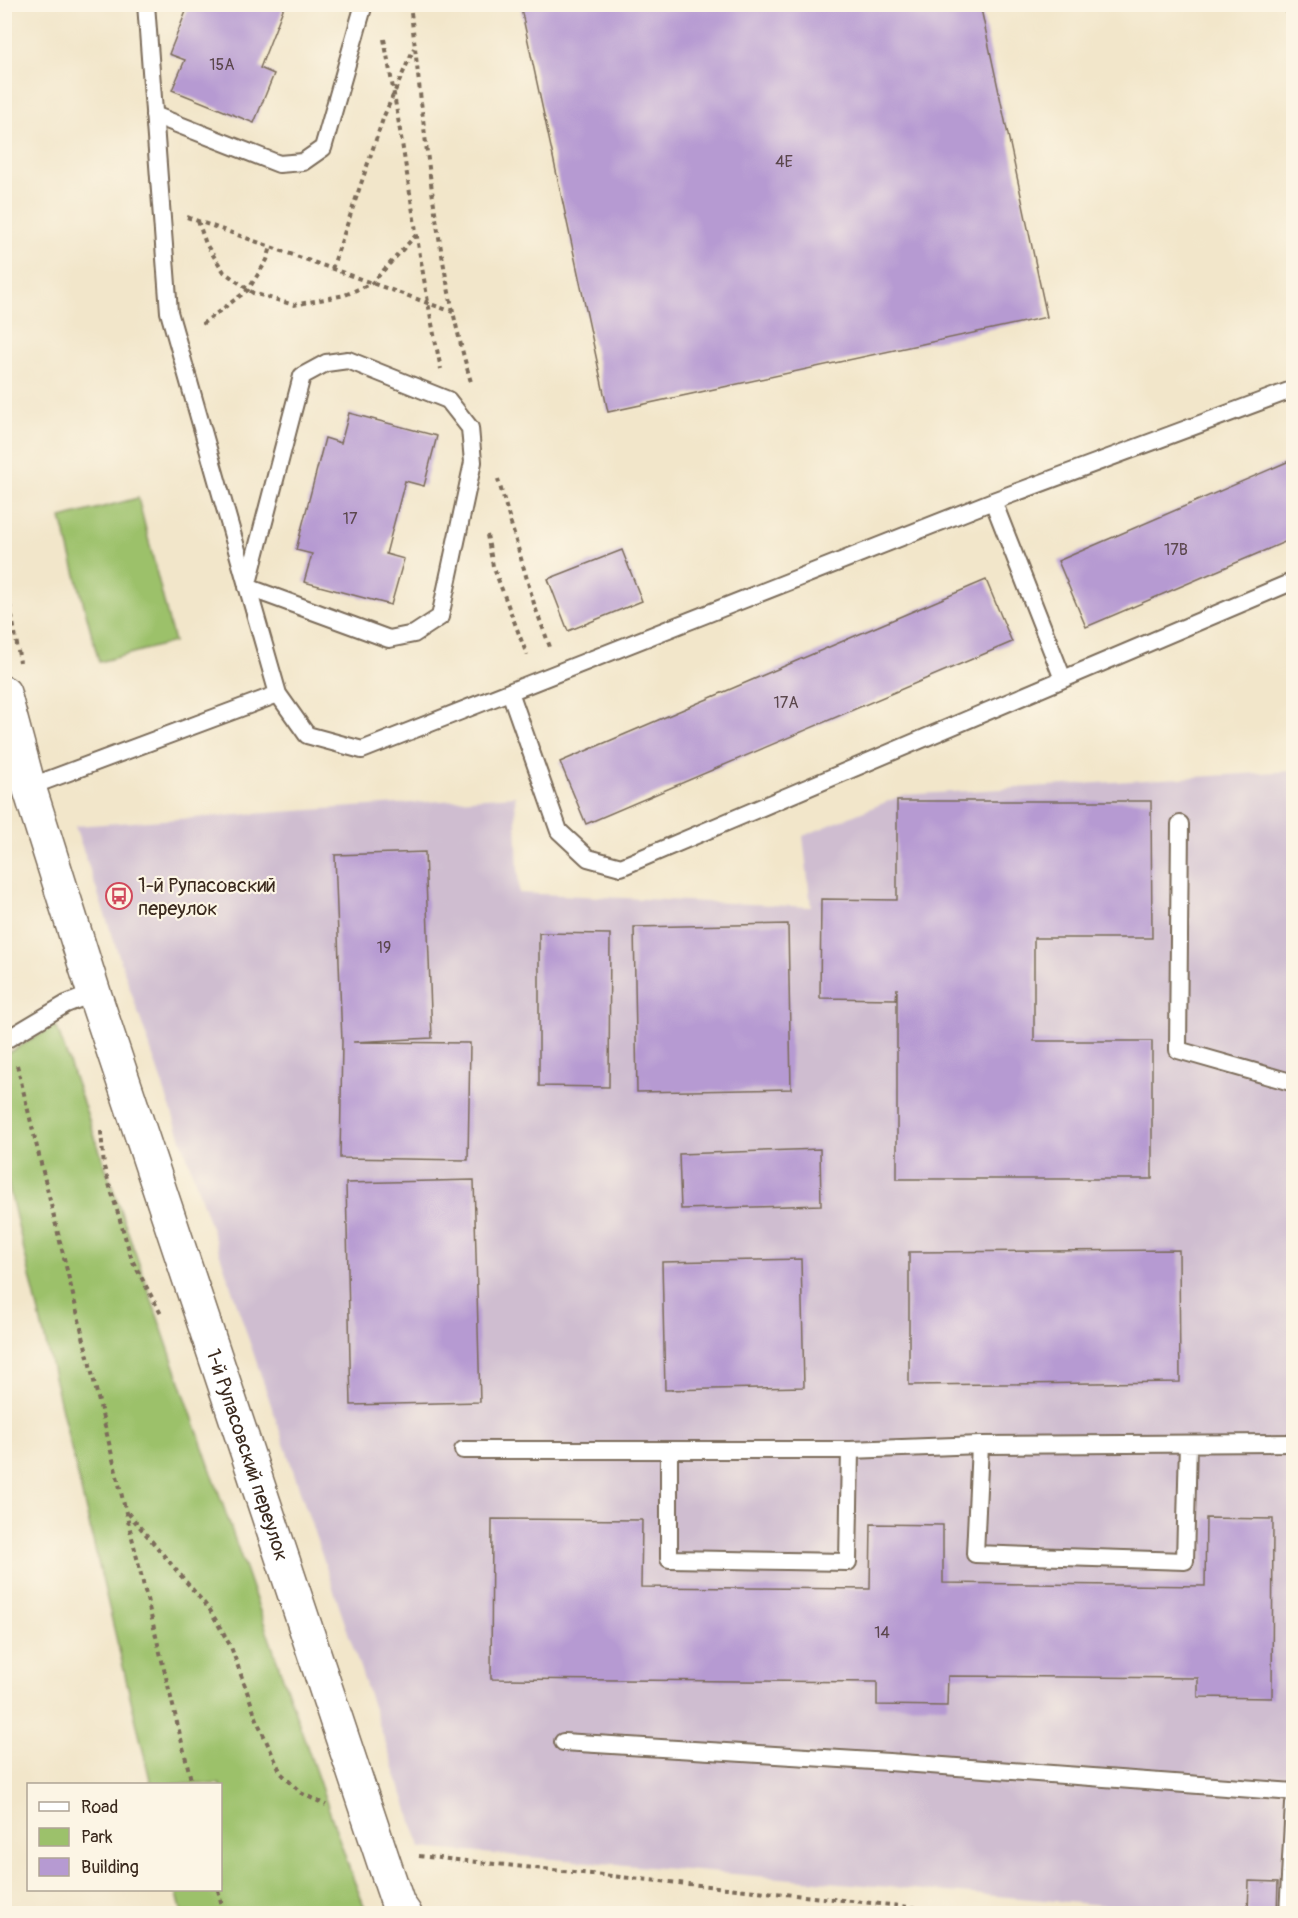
<svg xmlns="http://www.w3.org/2000/svg" width="1298" height="1918" viewBox="0 0 1298 1918" font-family="Pangolin,sans-serif">
<style>
.industrial{fill:#cfbdd0}
.green{fill:#9cc16b;stroke:#6c7644;stroke-width:1.5}
.building{fill:#b69ad2}
.lines{fill:none;stroke-linecap:round;stroke-linejoin:round}
.service-casing{stroke:#7b6c5a;stroke-width:20}
.tertiary-casing{stroke:#7b6c5a;stroke-width:36}
.path{stroke:#7b6c5a;stroke-width:4;stroke-dasharray:4.5 4.5;stroke-linecap:butt}
.service{stroke:#fff;stroke-width:16}
.tertiary{stroke:#fff;stroke-width:33}
.labels{text-anchor:middle;stroke-width:4.5;stroke-linejoin:round;paint-order:stroke}
.number-label{font-size:16px;fill:#5a464b}
.poi-label{font-size:20px;fill:#3b2a1e;stroke:#fcf5e5;text-anchor:start}
.street-label{font-size:20px;fill:#3b2a1e;stroke:#fcf5e5}
</style>
<rect width="100%" height="100%" fill="#fcf5e5"/>
<filter id="ink" filterUnits="userSpaceOnUse"><feTurbulence type="fractalNoise" baseFrequency=".0167" numOctaves="2"/><feDisplacementMap in="SourceGraphic" scale="12" xChannelSelector="R" yChannelSelector="G"/><feConvolveMatrix kernelMatrix="1 2 1 2 8 2 1 2 1" color-interpolation-filters="sRGB"/></filter>
<filter id="wash" filterUnits="userSpaceOnUse"><feTurbulence type="fractalNoise" baseFrequency=".008" numOctaves="4" result="noise"/><feDisplacementMap in="SourceGraphic" scale="24" xChannelSelector="R" yChannelSelector="G"/><feGaussianBlur stdDeviation="1.35" result="paint"/><feColorMatrix in="noise" values="0 0 0 0 0 0 0 0 0 0 0 0 0 0 0 0 0 1.4 0 .05"/><feComposite in="paint" operator="in"/></filter>
<g filter="url(#wash)">
<rect width="100%" height="100%" fill="#f2e6ca"/>
<!-- industrial -->
<path class="industrial" d="M1293,771V1913H1198L421,1848L75,826L515,796L519,893L811,907L803,836L903,795Z"/>
<!-- green -->
<path class="green" d="M138,498L174,642L99,662L61,518Z
M56,1025L351,1873L367,1913H182L176,1890H220V1784H151L5,1171V1055Z"/>
<g id="blocks">
<!-- building -->
<path class="building" d="M189,4H285L260,68L274,74L254,123L172,90L185,60L169,54Z
M520,4H980L1047,317L608,412Z
M349,413L437,436L424,486L405,481L386,554L404,559L391,605L304,582L312,554L296,550L325,438L341,443Z
M1294,459V538L1086,627L1058,561Z
M622,550L642,601L568,631L548,579Z
M986,580L1012,642L586,824L560,762Z
M897,801H1151L1152,938H1034V1041H1152V1179H897V988L896,999L820,998L821,899L897,900Z
M425,852L432,1038L353,1042L470,1043L468,1160L340,1158L342,1042L335,855Z
M788,924L791,1089L637,1092L634,927Z
M539,933L610,934L609,1087L539,1086Z
M820,1149L821,1205L681,1209L679,1154Z
M474,1180L480,1402L351,1405L346,1183Z
M1179,1250L1180,1382L909,1385V1252Z
M801,1259L804,1387L665,1390L662,1262Z
M1206,1518L1273,1519L1272,1698L1198,1697V1678L948,1676L947,1706L877,1705V1682L491,1679L492,1519L642,1520L641,1587L870,1589L871,1524L943,1525V1583L1205,1586Z
M1249,1881L1278,1882L1277,1913L1248,1912Z"/>
</g>
</g>
<g filter="url(#ink)">
<use href="#blocks" fill-opacity="0" stroke="#7b6c5a" stroke-width="1.5"/>
<g class="lines">
<defs>
<path id="service" d="M146,4L169,312L278,694L307,735L362,750L993,501L1294,389
M1293,4L1294,8
M154,115L279,164L303,162L323,148L364,4
M348,360L448,400L470,428L473,462L440,617L414,634L389,639L247,587L302,376L326,363Z
M993,501L1063,679
M510,692L559,831L588,858L621,867L1294,581
M29,787L278,694
M1180,824L1178,1050L1294,1083
M4,1041L66,1004L94,993
M980,1445L975,1554L1185,1561L1188,1444
M463,1450H850L980,1445L1294,1443
M669,1450V1559L848,1562L850,1450
M563,1742L889,1762L1294,1792
M1288,1914L1294,1804"/>
<g id="tertiary">
<path id="s1" d="M4,693L29,787L94,993L383,1860L398,1904L405,1914"/>
</g>
</defs>
<!-- service casing -->
<use href="#service" class="service-casing"/>
<!-- tertiary casing -->
<use href="#tertiary" class="tertiary-casing"/>
<!-- path -->
<path class="path" d="M410,4C425,131 435,260 471,382
M384,39C405,149 418,260 441,369
M187,217L453,312
M198,221L206,244L224,272L253,293L294,305L345,295L372,283L416,235
M332,269L384,116L414,48
M202,324L248,290L267,260L271,247
M498,479L535,607L550,647
M487,535L493,566L527,655
M4,571L20,662
M17,1065L192,1784
M101,1131L104,1167L132,1260L162,1316
M128,1513L210,1610L231,1647L259,1725L281,1773L301,1793L326,1805
M419,1856L977,1914
M218,1890L224,1914"/>
<!-- service -->
<use href="#service" class="service"/>
<!-- tertiary -->
<use href="#tertiary" class="tertiary"/>
</g>
</g>
<!-- icons -->
<defs>
<symbol id="bus-ring" viewBox="-11 -11 22 22"><circle r="9.5" fill="#fcf5e5" stroke="#d1495b" stroke-width="1.5"/><path d="M-5-6H5V4H4V6H2V4H-2V6H-4V4H-5ZM-3.5-4V0h7V-4ZM-3.5 1.2v1.5H-2V1.2ZM2 1.2v1.5H3.5V1.2Z" fill="#d1495b"/></symbol>
</defs>
<g fill-rule="evenodd">
<use href="#bus-ring" x="104" y="881" width="30" height="30"/>
</g>
<g class="labels">
<!-- number labels -->
<g class="number-label">
<text x="222" y="70">15А</text>
<text x="784" y="167">4Е</text>
<text x="350" y="524">17</text>
<text x="1176" y="555">17В</text>
<text x="786" y="708">17А</text>
<text x="384" y="953">19</text>
<text x="882" y="1638">14</text>
</g>
<!-- poi labels -->
<g class="poi-label">
<text x="138" y="892">1-й Рупасовский<tspan x="138" dy="23">переулок</tspan></text>
</g>
<!-- street labels -->
<g class="street-label">
<text dy="7" stroke="none"><textPath href="#s1" startOffset="800">1-й Рупасовский переулок</textPath></text>
</g>
</g>
<!-- margin -->
<rect width="1298" height="1918" fill="none" stroke="#fcf5e5" stroke-width="24"/>
<!-- legend -->
<rect x="27" y="1783" width="195" height="108" fill="#fcf5e5" stroke="#afa495" stroke-width="1.5"/>
<rect x="39" y="1802" width="30" height="9" fill="#ffffff" stroke="#afa495" stroke-width="1.5"/>
<text x="81" y="1813" font-size="18" fill="#3b2a1e">Road</text>
<rect x="39" y="1828" width="30" height="18" fill="#9cc16b" stroke="#afa495" stroke-width="1.5"/>
<text x="81" y="1843" font-size="18" fill="#3b2a1e">Park</text>
<rect x="39" y="1858" width="30" height="18" fill="#b69ad2" stroke="#afa495" stroke-width="1.5"/>
<text x="81" y="1873" font-size="18" fill="#3b2a1e">Building</text>
</svg>
